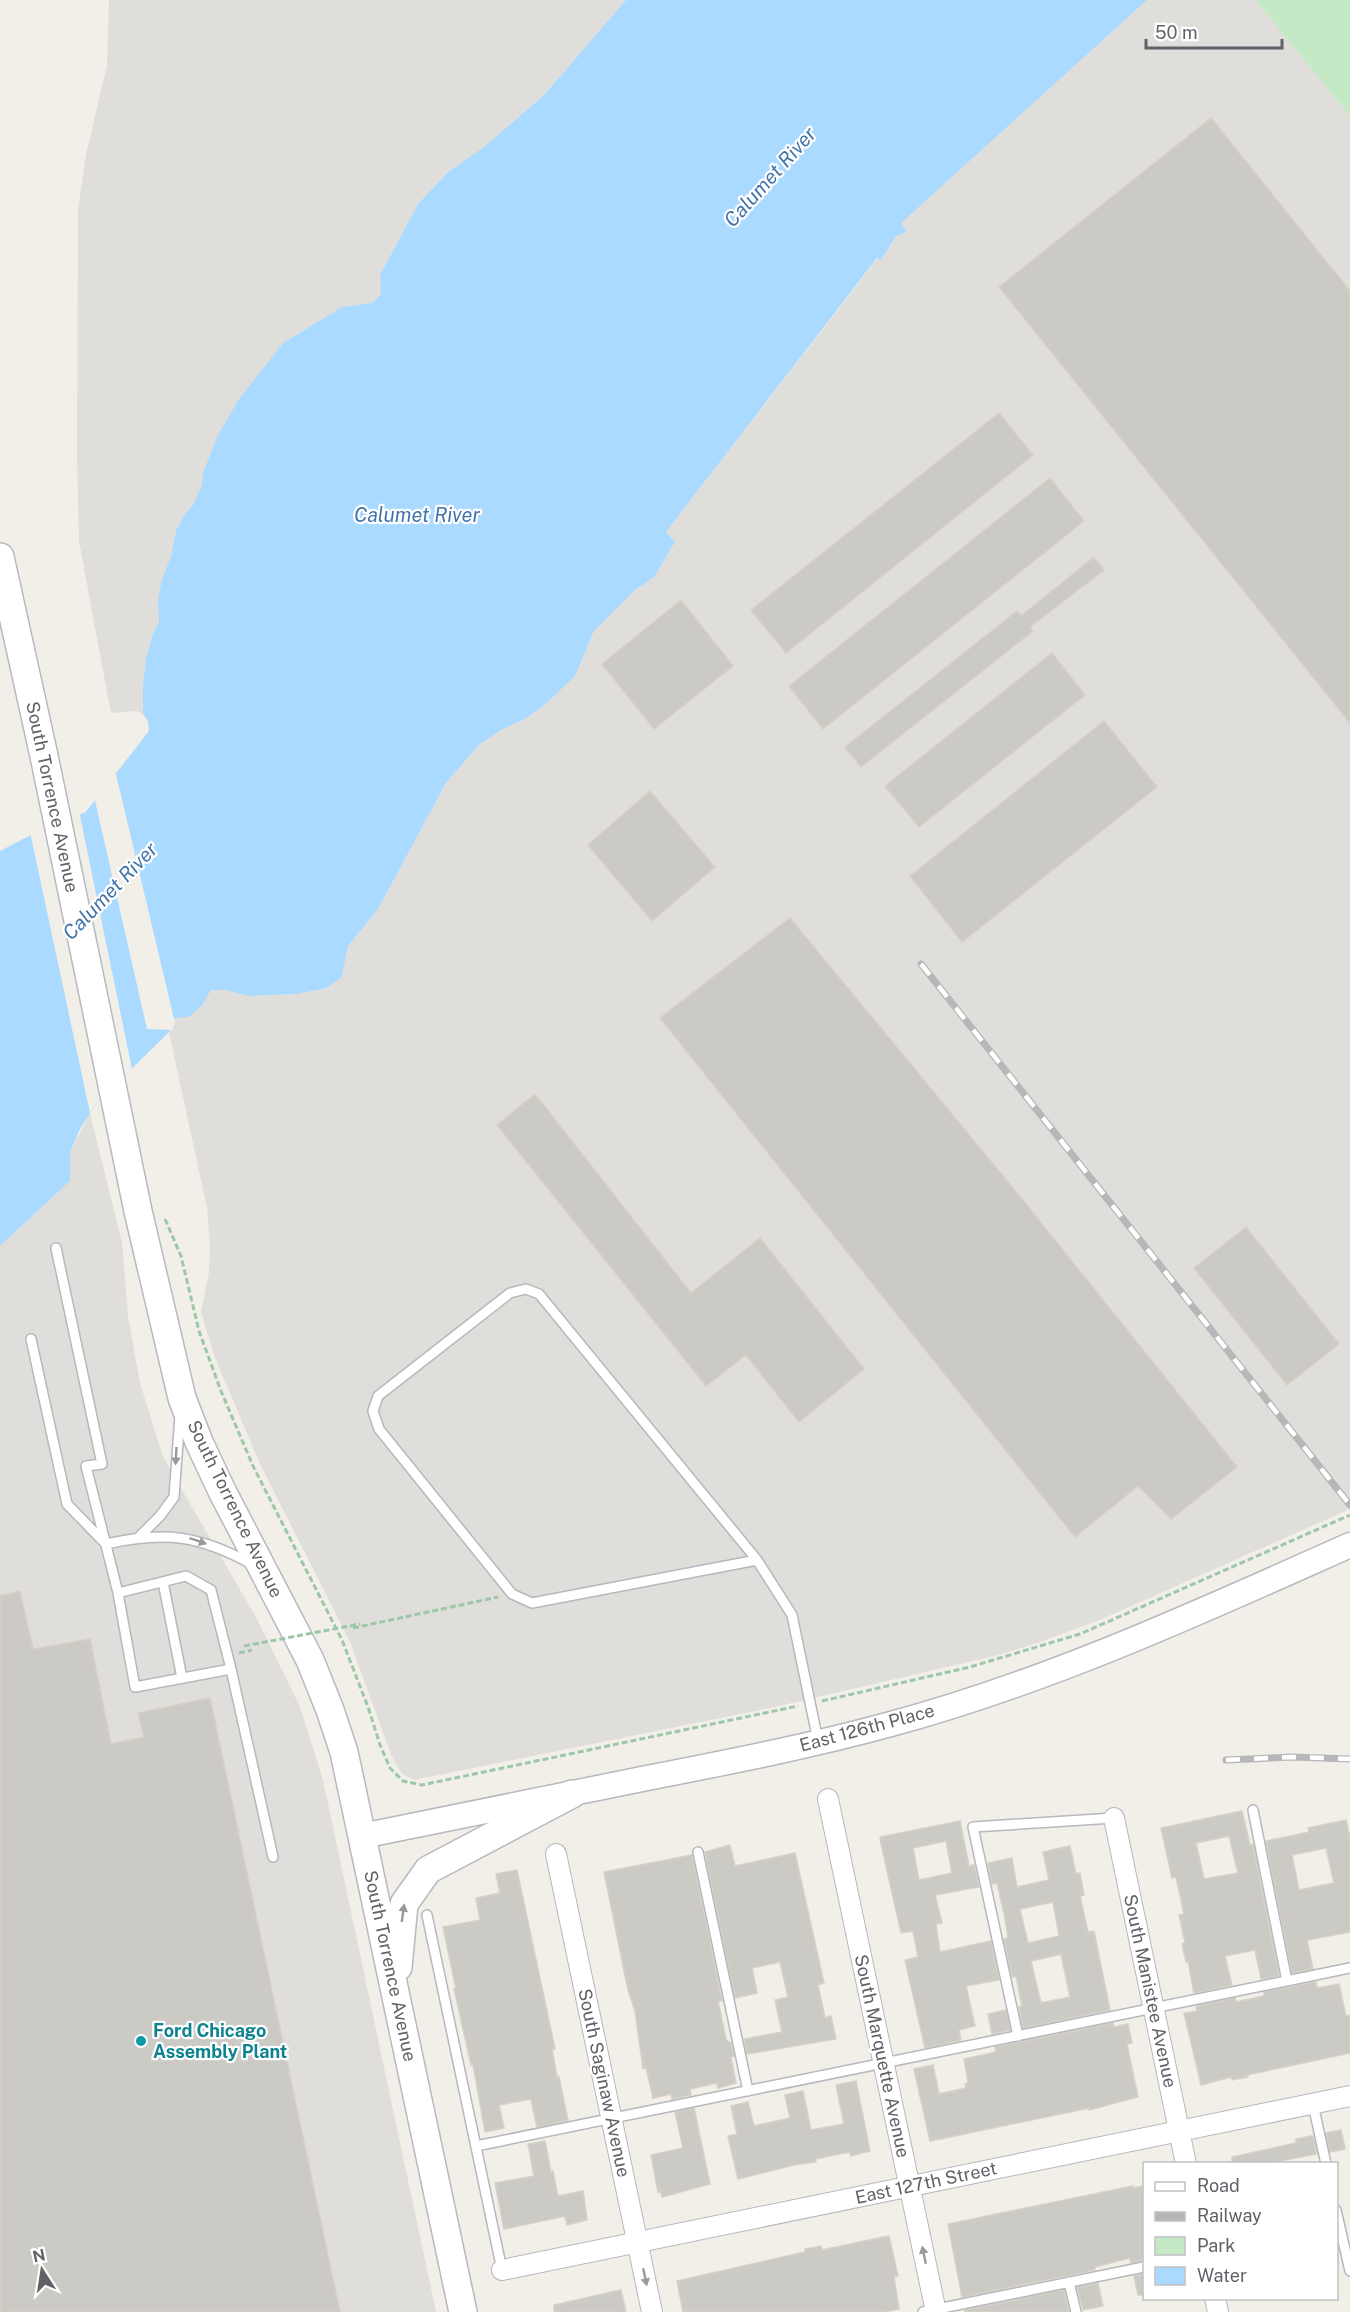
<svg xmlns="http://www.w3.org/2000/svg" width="1350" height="2312" viewBox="0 0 1350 2312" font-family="'Public Sans',sans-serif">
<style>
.industrial{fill:#e0deda}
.green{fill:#c5e8c5}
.water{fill:#aadaff}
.pier{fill:#f1efe8}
.building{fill:#cccac5;stroke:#d6d1c6;stroke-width:1.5;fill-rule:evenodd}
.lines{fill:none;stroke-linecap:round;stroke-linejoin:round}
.service-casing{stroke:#b5b8bc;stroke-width:12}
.minor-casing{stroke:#b5b8bc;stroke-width:22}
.tertiary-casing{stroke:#b5b8bc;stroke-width:27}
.secondary-casing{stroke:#b6babf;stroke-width:30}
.path{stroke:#9cc7a9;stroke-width:3;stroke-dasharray:6 3;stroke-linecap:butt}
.service{stroke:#fff;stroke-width:9}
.minor{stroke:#fff;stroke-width:20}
.tertiary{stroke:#fff;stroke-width:24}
.secondary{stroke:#fff;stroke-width:27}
.rail-casing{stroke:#b6b7b8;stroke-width:7}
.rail{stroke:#fff;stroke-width:4.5;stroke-dasharray:14;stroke-linecap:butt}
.path-bridge{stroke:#9cc7a9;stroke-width:3;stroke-dasharray:6 3;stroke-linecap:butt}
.oneway{fill:#979a9d}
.culture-dot{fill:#0f9aa8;stroke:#fff;stroke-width:2}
.labels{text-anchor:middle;stroke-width:4.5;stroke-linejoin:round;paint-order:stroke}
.street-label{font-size:18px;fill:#5f6368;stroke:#fff}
.culture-label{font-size:18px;font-weight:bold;fill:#0d838f;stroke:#fff;text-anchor:start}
.water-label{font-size:20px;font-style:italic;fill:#4174aa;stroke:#fff}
</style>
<rect width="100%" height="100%" fill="#f1efe8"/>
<path class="industrial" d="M109,0H626L544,95L484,147L448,172L418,204L380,275L381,294L372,303L342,307L283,343L203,473L202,485L193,505L185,514L176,530L171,556L158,600L159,623L153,633L146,658L143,684V714L137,711L111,713L79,541L77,458L78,209L86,155L107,65Z
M1147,0H1255L1350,116V1509L1102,1619L1043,1641L999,1655L770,1708L414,1780L402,1774L392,1757L350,1642L260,1464L215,1358L201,1312L209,1272L210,1245L207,1208L169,1032L173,1018L203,1004L211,990H226L249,996L297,994L327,988L342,977L348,946L378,909L446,783L479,745L501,730L525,719L548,702L575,676L594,631L635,590L654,577L675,542L666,532L878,258L881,260L896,236L906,231L900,223Z
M90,1113L122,1242L128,1316L140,1383L163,1457L257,1619L300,1707L323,1780L436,2312H0V1246L70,1181V1152Z"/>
<path class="green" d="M1255,0H1350V116Z"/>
<path class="water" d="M626,0H1147L901,223L907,232L896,236L881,260L877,258L666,532L675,542L654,577L635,590L594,631L575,676L548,702L525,719L501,730L479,745L446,783L378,909L348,946L342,977L327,988L297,994L249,996L226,990H211L203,1004L189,1017L174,1018L169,1032L96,1104L80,1129L70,1152V1181L0,1246V851L66,817L85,813L149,731L148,721L143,714V684L146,658L153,633L159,623L158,600L162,580L171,556L176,530L185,514L193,505L202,485L203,473L218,435L239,399L283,343L342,307L372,303L381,294L380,275L418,204L448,172L484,147L544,95Z"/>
<path class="pier" d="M115,770L175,1023L172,1030L147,1029L94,796Z
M79,811L132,1069L96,1104L90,1113L30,832L65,814Z"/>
<path class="building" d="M1211,118L1350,291V723L999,287Z
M999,413L1033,455L786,653L751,610Z
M1050,478L1084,521L823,729L789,686Z
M1094,557L1104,570L1030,627L1033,631L861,767L845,747L1017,611L1021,616Z
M681,600L733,666L654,729L602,664Z
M1052,653L1085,695L919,827L885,786Z
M1104,721L1157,787L962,942L910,876Z
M650,791L715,867L652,921L588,845Z
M790,918L1018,1194L1237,1467L1171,1519L1138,1486L1075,1537L660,1018Z
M535,1094L691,1293L760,1238L864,1369L799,1422L746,1355L706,1386L497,1125Z
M1246,1227L1339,1344L1287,1385L1194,1268Z
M20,1591L33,1649L90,1639L111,1744L144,1737L138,1713L210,1698L340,2312H0V1596Z
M1242,1811L1250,1845L1253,1844L1279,1976L1261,1979L1255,1950L1225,1956L1232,1985L1194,1993L1188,1961L1186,1962L1182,1944L1185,1942L1179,1915L1184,1914L1176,1877L1172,1878L1161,1828ZM1229,1836L1238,1873L1204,1879L1196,1843Z
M1346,1820L1350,1838V1932L1307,1940L1313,1969L1292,1973L1266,1841L1309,1832L1308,1828ZM1326,1848L1334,1883L1299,1890L1292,1855Z
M960,1821L969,1866L974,1865L979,1887L935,1895L942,1923L936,1924L940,1952L991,1941L999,1980L966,1986L975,2026L959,2030L961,2040L925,2048L905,1960L918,1957L913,1931L901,1933L880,1839L881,1837ZM946,1841L952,1873L919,1880L913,1848Z
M730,1845L735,1866L795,1853L824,1983L818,1985L825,2018L831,2016L836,2039L747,2054L744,2039L782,2032L775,2000L788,1997L780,1962L752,1968L757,1993L735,1998L705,1852Z
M1070,1846L1076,1874L1080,1873L1084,1895L1080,1896L1088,1932L1094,1931L1110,2010L1023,2028L1019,2007L1022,2006L1016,1976L1012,1977L1004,1939L1008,1938L1005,1918L997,1883L992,1884L988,1863L1012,1858L1017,1887L1049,1880L1043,1852ZM1053,1902L1059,1936L1028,1943L1020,1909ZM1061,1954L1070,1997L1041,2003L1031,1961Z
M692,1855L722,2001H718L726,2039L728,2042H731L734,2056L731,2057L736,2083L718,2088L717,2083L690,2089L691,2095L672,2099L671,2094L653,2098L647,2072L646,2067L643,2068L635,2011L628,1990L604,1872Z
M517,1870L555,2049H552L557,2077H559L568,2120L537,2127L531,2099L499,2105L504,2128L485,2132L473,2064L471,2065L454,1989H456L443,1927L480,1920L476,1898L500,1893L496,1874Z
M1316,1982L1317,1988L1339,1984L1346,2016L1350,2015V2053L1247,2075L1248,2077L1232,2080L1231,2077L1201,2085L1184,2013L1197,2011L1196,2006L1235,1998L1236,2002L1264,1996V1992Z
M1006,2010L1010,2030L992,2034L988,2014Z
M1113,2023L1114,2027L1128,2024L1132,2043L1127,2044L1138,2097L1089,2110V2108L930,2141L914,2069L933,2065L939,2094L966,2088L965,2084L968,2083L964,2059L996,2052L995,2047Z
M856,2081L870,2151L851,2156L850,2152L815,2159L816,2162L794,2165L738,2179L728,2136L737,2134L731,2106L748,2102L754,2126L790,2118L785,2095L803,2091L811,2130L844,2124L836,2085Z
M694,2108L710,2184L662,2197L661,2191L658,2192L651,2155L683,2148L675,2112Z
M1341,2130L1345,2149L1330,2152L1326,2133Z
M1311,2136H1313L1317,2154L1269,2163H1232V2157L1296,2143V2139Z
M545,2141L551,2172L553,2171L558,2196L583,2191L587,2220L567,2225L565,2216L504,2229L495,2183L534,2176L528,2144Z
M1133,2186V2188L1144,2186V2260L1131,2263L1130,2258L1095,2267V2270L962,2297L948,2224Z
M889,2236L898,2276L894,2277L899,2309L884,2312H683L677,2281L805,2252V2249L821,2246L822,2250Z
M1144,2274V2295H1138L1134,2276Z
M1098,2283L1103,2306L1083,2310L1077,2287Z
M621,2290L626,2312H554V2305Z
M1064,2290L1069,2312H965V2310Z"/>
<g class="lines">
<defs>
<path id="service" d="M56,1248L102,1464L86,1466L118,1593L135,1687L231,1669L211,1590L186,1576L118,1593
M31,1339L67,1504L104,1542
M140,1536L160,1516L174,1497L180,1415
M106,1544C165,1531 200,1535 253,1565
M757,1560L532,1603L512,1594L379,1429L373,1411L378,1396L510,1293L526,1289L539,1294L757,1560L792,1615L818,1741
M163,1582L182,1678
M231,1669L273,1857
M1253,1810L1287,1981
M698,1852L748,2091
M427,1915L502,2270
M1018,2036L973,1827L1114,1818
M1313,2104L1326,2164
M476,2146L1350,1968
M1336,2210L1350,2271
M1069,2282L1076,2312
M923,2312L1144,2267"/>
<path id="minor" d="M828,1799L936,2312
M1114,1818L1186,2164
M556,1854L652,2312
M502,2270L1350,2096
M1215,2298L1218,2312"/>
<path id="tertiary" d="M362,1836C457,1817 552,1798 647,1778C729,1762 811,1746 891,1724C1050,1681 1200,1612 1350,1545"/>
<path id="secondary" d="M0,557L44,756L138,1211L182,1398L199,1442L222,1491L310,1660L330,1710L344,1752L463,2312
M398,1967L404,1904L428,1870L572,1794"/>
</defs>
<use href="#service" class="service-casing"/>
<use href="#minor" class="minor-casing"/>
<use href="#tertiary" class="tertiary-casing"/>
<use href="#secondary" class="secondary-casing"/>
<path class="path" d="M165,1219L181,1256L199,1331L221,1391L253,1466L342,1640L368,1707L380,1745L390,1768L403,1781L422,1785L798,1706
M353,1628L498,1597
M239,1653L252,1650
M822,1701L970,1667L1080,1634L1350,1515"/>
<use href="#service" class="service"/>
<use href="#minor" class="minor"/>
<use href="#tertiary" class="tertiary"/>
<use href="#secondary" class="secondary"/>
<defs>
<path id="rail" d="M921,964L1350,1505
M1226,1760L1292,1757L1350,1759"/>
</defs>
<use href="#rail" class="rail-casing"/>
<use href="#rail" class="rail"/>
<path class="path-bridge" d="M244,1646L360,1624"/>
</g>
<defs><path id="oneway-solid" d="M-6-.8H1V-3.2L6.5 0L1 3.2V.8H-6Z" transform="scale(1.5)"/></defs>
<g class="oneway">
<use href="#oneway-solid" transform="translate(176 1456) rotate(93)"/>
<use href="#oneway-solid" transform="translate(198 1541) rotate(19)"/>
<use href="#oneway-solid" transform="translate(403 1913) rotate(-82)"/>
<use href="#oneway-solid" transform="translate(924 2255) rotate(-102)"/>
<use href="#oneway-solid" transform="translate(645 2277) rotate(78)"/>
</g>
<circle class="culture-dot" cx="141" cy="2041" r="6"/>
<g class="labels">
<g class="street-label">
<text transform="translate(52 797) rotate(78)" y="6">South Torrence Avenue</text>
<text transform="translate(235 1509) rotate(64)" y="6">South Torrence Avenue</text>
<text transform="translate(867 1728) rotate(-15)" y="6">East 126th Place</text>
<text transform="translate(390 1966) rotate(78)" y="6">South Torrence Avenue</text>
<text transform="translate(1150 1991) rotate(78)" y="6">South Manistee Avenue</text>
<text transform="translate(882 2056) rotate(78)" y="6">South Marquette Avenue</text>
<text transform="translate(604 2083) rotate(78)" y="6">South Saginaw Avenue</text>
<text transform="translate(926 2183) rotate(-12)" y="6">East 127th Street</text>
</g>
<g class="culture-label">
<text x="153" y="2037">Ford Chicago<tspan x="153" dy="21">Assembly Plant</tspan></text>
</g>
<g class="water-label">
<text transform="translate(770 177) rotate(-48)" y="7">Calumet River</text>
<text x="417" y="522">Calumet River</text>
<text transform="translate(110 891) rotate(-46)" y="7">Calumet River</text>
</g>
</g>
<rect x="1143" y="2162" width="195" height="138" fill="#ffffff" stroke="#bfc1c3" stroke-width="1.5"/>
<rect x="1155" y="2182" width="30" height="9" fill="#ffffff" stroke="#bfc1c3" stroke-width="1.5"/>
<text x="1197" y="2192" font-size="18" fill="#5f6368">Road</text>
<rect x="1155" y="2212" width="30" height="9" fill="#b6b7b8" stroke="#bfc1c3" stroke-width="1.5"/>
<text x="1197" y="2222" font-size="18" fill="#5f6368">Railway</text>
<rect x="1155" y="2237" width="30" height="18" fill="#c5e8c5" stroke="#bfc1c3" stroke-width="1.5"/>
<text x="1197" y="2252" font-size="18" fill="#5f6368">Park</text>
<rect x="1155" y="2267" width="30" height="18" fill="#aadaff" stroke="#bfc1c3" stroke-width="1.5"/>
<text x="1197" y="2282" font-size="18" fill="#5f6368">Water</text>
<g transform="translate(42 2270) rotate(348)" stroke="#ffffff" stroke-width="4.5" paint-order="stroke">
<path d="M0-4.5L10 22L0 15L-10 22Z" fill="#5f6368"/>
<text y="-9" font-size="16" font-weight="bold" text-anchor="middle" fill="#5f6368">N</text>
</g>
<path d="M1146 39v9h136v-9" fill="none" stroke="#5f6368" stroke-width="3"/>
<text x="1155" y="39" font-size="18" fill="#5f6368" stroke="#ffffff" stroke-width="4.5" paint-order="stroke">50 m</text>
</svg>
